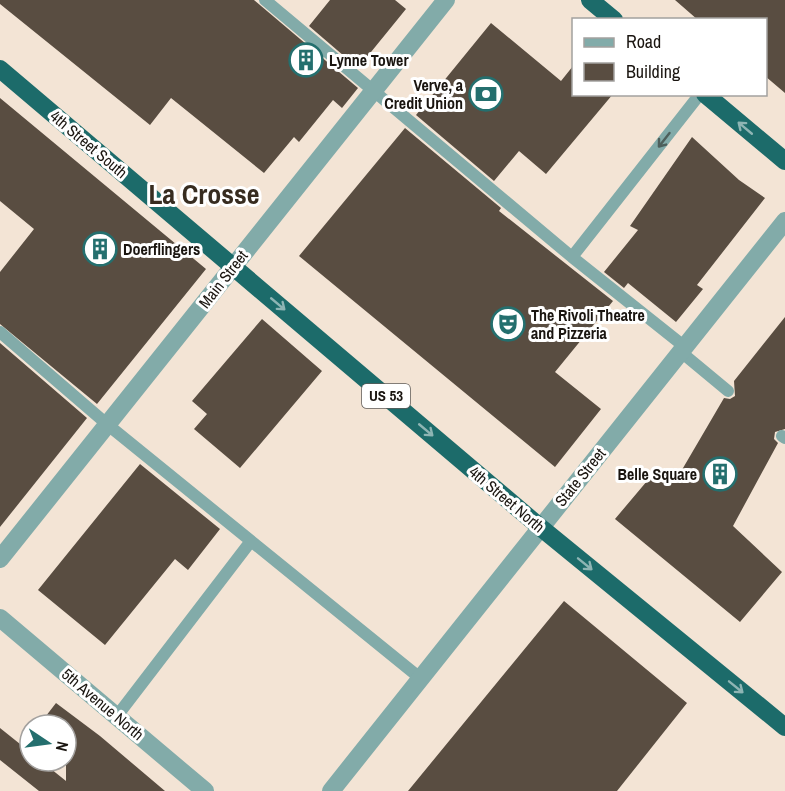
<svg xmlns="http://www.w3.org/2000/svg" width="785" height="791" viewBox="0 0 785 791" font-family="'Archivo Narrow',sans-serif">
<style>
.building{fill:#594d41}
.lines{fill:none;stroke-linecap:round;stroke-linejoin:round}
.service{stroke:#82aba9;stroke-width:12}
.minor{stroke:#82aba9;stroke-width:18}
.trunk{stroke:#1c6b6a;stroke-width:18}
.oneway{stroke:#8eb5b4}
.oneway2{stroke:#4e605c}
.labels{text-anchor:middle;stroke-width:6;stroke-linejoin:round;paint-order:stroke}
.shield{fill:#fff;stroke:#5f5b58;stroke-width:1.5}
.shield-label{font-size:15px;font-weight:bold;fill:#1a1510}
.poi-label{font-size:16px;font-weight:bold;fill:#1a1510;stroke:#fff;text-anchor:start}
.street-label{font-size:16px;fill:#1a1510;stroke:#fff}
.town-label{font-size:28px;font-weight:bold;fill:#372c20;stroke:#fff}
</style>
<rect width="100%" height="100%" fill="#f3e4d5"/>
<path class="building" d="M0,0H254L358,88L342,108L333,100L299,142L294,137L264,173L171,98L150,125L0,4Z
M330,0H395L406,9L358,68L309,26Z
M675,0H785V93L765,76V20H698Z
M491,23L561,81L573,66V94H613L546,174L519,151L494,181L416,115Z
M0,98L206,269L97,404L0,324V272L34,229L0,201Z
M405,128L501,208L499,211L613,301L555,372L601,409L555,467L299,256Z
M692,137L739,180L765,198L697,285L703,289L676,322L628,283L624,288L604,272L638,230L630,226Z
M785,317V429L775,432L774,439L778,443L733,526L782,572L740,622L615,519L658,468L676,480L724,398L730,399L735,396L734,381Z
M262,319L322,371L240,468L194,429L207,414L192,401Z
M0,343L87,418L0,527Z
M140,464L220,529L188,570L175,559L105,645L38,590Z
M564,601L687,703L617,791H408Z
M56,703L100,736L165,791H39L0,760V728L30,752V761H41L66,781V725H39Z"/>
<g class="lines">
<path class="service" d="M265,0L572,257L685,347
M572,257L700,94
M0,332L108,425L420,678
M681,352L728,391
M782,436L785,438
M117,716L251,541"/>
<path class="minor" d="M0,559L446,0
M0,618L205,791
M331,791L785,221"/>
<path class="trunk" d="M590,0L614,20
M0,69L540,527L785,727
M705,94L785,161"/>
</g>
<defs><path id="oneway-shaft" d="M-6 0H5M1.5-3L5.5 0L1.5 3" fill="none" stroke-width="1.6" stroke-linecap="round" stroke-linejoin="round" transform="scale(1.5)"/></defs>
<g class="oneway">
<use href="#oneway-shaft" transform="translate(745 128) rotate(-140)"/>
<use href="#oneway-shaft" transform="translate(278 304) rotate(40)"/>
<use href="#oneway-shaft" transform="translate(426 430) rotate(40)"/>
<use href="#oneway-shaft" transform="translate(585 564) rotate(39)"/>
<use href="#oneway-shaft" transform="translate(736 687) rotate(39)"/>
</g>
<use class="oneway2" href="#oneway-shaft" transform="translate(664 140) rotate(128)"/>
<defs>
<symbol id="building-ring" viewBox="-11 -11 22 22"><circle r="9.5" fill="#fff" stroke="#246f6e" stroke-width="1.5"/><path d="M-4-6H4V6H1V3H-1V6H-4ZM-2.5-4.3h1.7v1.8h-1.7ZM.8-4.3h1.7v1.8H.8ZM-2.5-1h1.7V.8h-1.7ZM.8-1h1.7V.8H.8Z" fill="#246f6e"/></symbol>
<symbol id="bank-ring" viewBox="-11 -11 22 22"><circle r="9.5" fill="#fff" stroke="#246f6e" stroke-width="1.5"/><path d="M-6-4H6V4H-6ZM0-2.3a2.3 2.3 0 1 0 0 4.6a2.3 2.3 0 1 0 0-4.6Z" fill="#246f6e"/></symbol>
<symbol id="theatre-ring" viewBox="-11 -11 22 22"><circle r="9.5" fill="#fff" stroke="#246f6e" stroke-width="1.5"/><path d="M-5-5.5Q0-4 5-5.5V0Q5 5 0 6Q-5 5-5 0ZM-3.3-2.5H-1v1.5H-3.3ZM1-2.5H3.3v1.5H1ZM-2.8 1Q0 5.5 2.8 1Z" fill="#246f6e"/></symbol>
</defs>
<g fill-rule="evenodd">
<use href="#building-ring" x="287" y="41" width="38" height="38"/>
<use href="#bank-ring" x="467" y="75" width="38" height="38"/>
<use href="#building-ring" x="81" y="230" width="38" height="38"/>
<use href="#theatre-ring" x="489" y="305" width="38" height="38"/>
<use href="#building-ring" x="701" y="455" width="38" height="38"/>
</g>
<g class="labels">
<rect class="shield" x="362" y="384" width="48" height="24" rx="4.5"/>
<g class="shield-label">
<text x="386" y="401">US 53</text>
</g>
<g class="poi-label">
<text x="329" y="66">Lynne Tower</text>
<text x="463" y="91" text-anchor="end">Verve, a<tspan x="463" dy="18">Credit Union</tspan></text>
<text x="123" y="255">Doerflingers</text>
<text x="531" y="321">The Rivoli Theatre<tspan x="531" dy="18">and Pizzeria</tspan></text>
<text x="697" y="480" text-anchor="end">Belle Square</text>
</g>
<g class="street-label">
<text transform="translate(89 144) rotate(40)" y="6">4th Street South</text>
<text transform="translate(223 279) rotate(-52)" y="6">Main Street</text>
<text transform="translate(580 477) rotate(-51)" y="6">State Street</text>
<text transform="translate(507 499) rotate(40)" y="6">4th Street North</text>
<text transform="translate(103 704) rotate(40)" y="6">5th Avenue North</text>
</g>
<g class="town-label">
<text x="204" y="204">La Crosse</text>
</g>
</g>
<rect x="572" y="18" width="195" height="78" fill="#ffffff" stroke="#a3a19f" stroke-width="1.5"/>
<rect x="584" y="38" width="30" height="9" fill="#82aba9" stroke="#a3a19f" stroke-width="1.5"/>
<text x="626" y="48" font-size="18" fill="#1a1510">Road</text>
<rect x="584" y="63" width="30" height="18" fill="#594d41" stroke="#a3a19f" stroke-width="1.5"/>
<text x="626" y="78" font-size="18" fill="#1a1510">Building</text>
<g transform="translate(48 743) rotate(103)"><circle r="28" fill="#ffffff" stroke="#a3a19f" stroke-width="1.5"/>
<path d="M0-4.5L10 22L0 15L-10 22Z" fill="#246f6e"/>
<text y="-9" font-size="16" font-weight="bold" text-anchor="middle" fill="#1a1510">N</text>
</g>
</svg>
